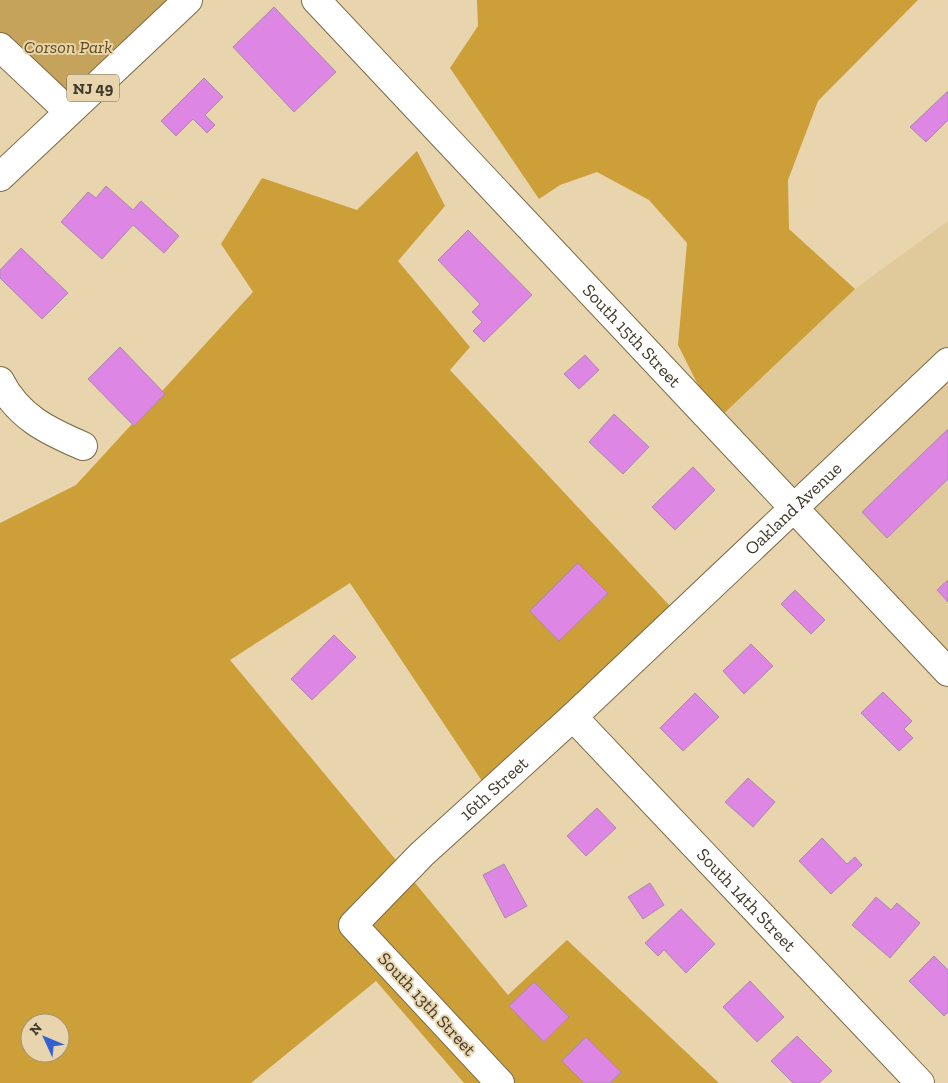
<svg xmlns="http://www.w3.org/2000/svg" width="948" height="1083" viewBox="0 0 948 1083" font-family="'Zilla Slab',serif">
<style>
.built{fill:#e0c99b}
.green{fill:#c5a35a}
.forest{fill:#cc9f39;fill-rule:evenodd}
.building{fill:#de86e4;stroke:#a88baa}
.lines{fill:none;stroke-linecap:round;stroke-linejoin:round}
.minor-casing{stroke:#7c6a47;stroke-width:30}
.highway-casing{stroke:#7c6a47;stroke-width:30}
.minor{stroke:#fff;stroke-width:28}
.highway{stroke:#fff;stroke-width:28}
.labels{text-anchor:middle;stroke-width:4;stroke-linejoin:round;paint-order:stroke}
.shield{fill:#e8d4ad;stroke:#736851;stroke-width:1}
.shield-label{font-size:16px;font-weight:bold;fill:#41392a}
.park-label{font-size:18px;font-style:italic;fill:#644c17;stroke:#e8d4ad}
.street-label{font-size:18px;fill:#41392a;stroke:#e8d4ad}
</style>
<rect width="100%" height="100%" fill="#e8d4ad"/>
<path class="built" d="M948,221V668L716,421L855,289Z"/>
<path class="green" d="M0,0H188L68,111L0,47Z"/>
<path class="forest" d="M477,0H918L818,101L788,180L789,229L855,289L716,421L678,345L687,243L649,200L597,172L560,185L539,199L450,68L478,26Z
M417,151L445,206L398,261L470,347L450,370L683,620L494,799L350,583L230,660L508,995L567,940L719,1083H464L376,981L251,1083H0V523L76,485L253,292L221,244L262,178L357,210ZM30,1023H60V1053H30Z"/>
<path class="building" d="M274,7L336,72L294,112L233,47Z
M204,78L223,97L205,115L215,125L207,133L193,119L176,136L161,121Z
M948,91V120L926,142L910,127Z
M106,186L133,210L141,201L179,236L164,253L133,225L102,259L61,222L88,192L96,198Z
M468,230L532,295L484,342L473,331L482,322L472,312L480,304L438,260Z
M21,248L68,293L42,319L0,278V270Z
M120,347L165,394L134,426L88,379Z
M585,355L599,370L579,389L564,374Z
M614,414L649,447L623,474L589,442Z
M948,429V479L887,538L862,512Z
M693,467L715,490L675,530L652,507Z
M578,563L608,593L559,641L530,611Z
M948,580V602L937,590Z
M795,590L825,620L811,634L781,604Z
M334,635L356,657L312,700L291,679Z
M751,644L773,666L744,694L723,671Z
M883,692L912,721L904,729L913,738L899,751L861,713Z
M695,693L719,717L683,751L660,728Z
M748,778L775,802L753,827L725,802Z
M597,808L616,828L586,856L567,836Z
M822,838L847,864L855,857L862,865L831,894L799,861Z
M504,864L527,906L505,918L483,875Z
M650,883L664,905L643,919L628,897Z
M876,897L891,910L897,903L920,923L890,958L852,925Z
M681,909L715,944L686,973L664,950L658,956L645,943Z
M934,956L948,970V1012L944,1016L909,981Z
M750,981L784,1017L757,1042L723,1007Z
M534,982L569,1017L544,1042L509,1006Z
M797,1036L832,1071L819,1083H793L771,1061Z
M586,1037L621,1072L610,1083H584L562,1061Z"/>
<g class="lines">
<defs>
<g id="minor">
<path id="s1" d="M316,0L948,672"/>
<path d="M0,47L68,111"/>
<path d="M0,381C18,417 48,431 83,446"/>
<path id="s2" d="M573,717L920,1083"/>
<path id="s3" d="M500,1083L353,925L422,854L573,717L948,362"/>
</g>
<path id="highway" d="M0,177L188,0"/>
</defs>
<use href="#minor" class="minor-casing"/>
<use href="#highway" class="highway-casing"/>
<use href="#minor" class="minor"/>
<use href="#highway" class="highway"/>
</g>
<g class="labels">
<rect class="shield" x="67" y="74.5" width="52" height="27" rx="4"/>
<g class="shield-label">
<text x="93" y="94">NJ 49</text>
</g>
<g class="park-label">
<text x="68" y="53">Corson Park</text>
</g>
<g class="street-label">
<text dy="6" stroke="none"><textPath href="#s1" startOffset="461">South 15th Street</textPath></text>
<text dy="6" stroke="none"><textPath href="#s3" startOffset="822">Oakland Avenue</textPath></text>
<text dy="6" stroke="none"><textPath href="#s3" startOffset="412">16th Street</textPath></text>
<text dy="6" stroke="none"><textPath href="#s2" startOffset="252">South 14th Street</textPath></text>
<text transform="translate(427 1004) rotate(47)" y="6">South 13th Street</text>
</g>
</g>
<g transform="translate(45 1038) rotate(314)"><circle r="24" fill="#e8d4ad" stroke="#a59679"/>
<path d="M0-4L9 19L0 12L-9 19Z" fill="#3461d1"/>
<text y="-8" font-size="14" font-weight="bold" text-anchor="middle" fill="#41392a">N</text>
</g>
</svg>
